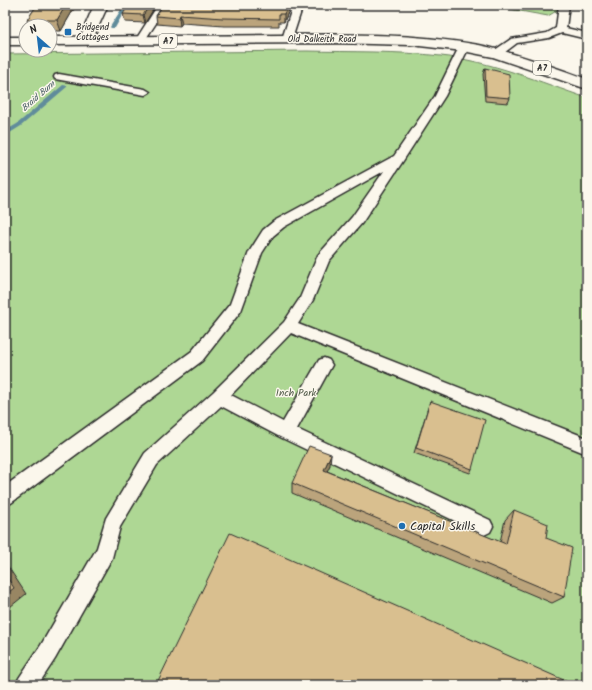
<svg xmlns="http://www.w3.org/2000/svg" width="592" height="690" viewBox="0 0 592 690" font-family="Kalam,sans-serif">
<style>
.green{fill:#aed794;stroke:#6c8160}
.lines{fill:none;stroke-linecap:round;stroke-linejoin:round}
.stream{fill:#618c9b;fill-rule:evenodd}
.lane-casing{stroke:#2b2b2b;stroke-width:3}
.street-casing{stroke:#2b2b2b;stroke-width:3}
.primary-casing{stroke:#2b2b2b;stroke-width:3}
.lane{fill:#fbf7ec;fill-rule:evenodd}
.street{fill:#fbf7ec;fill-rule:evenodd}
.primary{fill:#fbf7ec;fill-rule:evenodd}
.wall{fill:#bba47b;stroke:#2b2b2b}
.shaded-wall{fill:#988664;stroke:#2b2b2b}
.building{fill:#d9bf8f;stroke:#2b2b2b}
.poi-dot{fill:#1f6fb2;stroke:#fbf7ec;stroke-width:1.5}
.labels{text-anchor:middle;stroke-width:3;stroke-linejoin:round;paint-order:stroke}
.far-poi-label{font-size:9px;fill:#2b2b2b;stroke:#fbf7ec;text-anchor:start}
.far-street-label{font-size:9px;fill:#2b2b2b;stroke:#fbf7ec}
.shield{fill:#fbf7ec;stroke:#696865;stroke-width:1}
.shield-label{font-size:9px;font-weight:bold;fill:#2b2b2b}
.far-water-label{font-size:9px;font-style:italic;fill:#465b63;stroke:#fbf7ec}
.park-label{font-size:10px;fill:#4c5645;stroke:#fbf7ec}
.near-poi-label{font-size:12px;fill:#2b2b2b;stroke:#fbf7ec;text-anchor:start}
</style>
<rect width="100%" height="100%" fill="#fbf7ec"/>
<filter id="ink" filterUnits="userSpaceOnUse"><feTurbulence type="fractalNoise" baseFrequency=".025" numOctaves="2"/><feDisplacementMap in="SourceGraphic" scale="8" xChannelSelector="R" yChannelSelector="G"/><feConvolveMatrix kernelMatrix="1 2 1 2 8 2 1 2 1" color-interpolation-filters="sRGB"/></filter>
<g filter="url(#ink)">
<path class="green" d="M487,5H559L558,10L548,16Z
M307,51C351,52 397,51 441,56C491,61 540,82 587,98V685H5V54Z"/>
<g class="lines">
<path class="stream" d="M124,5H128L115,28H111L110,27Z
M63,85L68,86L21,126L5,136V131L17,124Z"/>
<defs>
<path id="lane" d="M158,5H168L143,43H137L135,41Z
M293,5H303L292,39L287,42L282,39Z
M559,5H569L566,28L587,33V39L562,33L549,38L517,43L500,56H492L491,54L492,52L511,39L547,33L556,28Z
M464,44L469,47L445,96L403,161L362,223L329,261L313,300L298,324L587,438V454L291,333L231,395L283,422L319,360L324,358L329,360L332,365L297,429L490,520L493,526L490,532L484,535L478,532L280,437L221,406L157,465L120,527L112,558L55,659L38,685H16L19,678L41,645L97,548L106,518L145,453L213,392L284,322L300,298L318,255L352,217L384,171L284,227L273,236L262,253L241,311L202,361L11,503L5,506V486L192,351L230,304L249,252L263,230L274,221L394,156L435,96L459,47Z
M59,74L145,89L150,92L145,95L55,79L54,77L55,75Z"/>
<path id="street" d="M94,5H108L91,43L86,44L81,43L79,40Z"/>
<path id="primary" d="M281,35C347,34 414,33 479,45C516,53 552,66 587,79V89L493,57L463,51L411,45L333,43L50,45V37Z
M5,37H26V45H5Z"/>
</defs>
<use href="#lane" class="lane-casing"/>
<use href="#street" class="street-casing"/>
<use href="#primary" class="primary-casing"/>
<use href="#lane" class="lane"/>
<use href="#street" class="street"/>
<use href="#primary" class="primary"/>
</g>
<path class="wall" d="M37,5H76L61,31H50V26H29L27,20Z
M156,5L145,23L125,22L123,14Z
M163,5H291L284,22H279V26H224L182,23L180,26L157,24L156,16Z
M583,5H587V29H582Z
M485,68L510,98L508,103L485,101L483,74Z
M430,401L472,469L470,473L414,453Z
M330,465L327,471L500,542L505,520L514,510L546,538L564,597L552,603L292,493V483Z"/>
<path class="shaded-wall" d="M66,5H76L61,31L57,20Z
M150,5H156L145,23L143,15Z
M288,5H291L284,22V14Z
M180,15L182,23L180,26L179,18Z
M331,454L330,465L323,480L324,470Z
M5,562L26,594L5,611Z"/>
<path class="building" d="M37,5H66L57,20H27Z
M129,5H150L143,15L123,14Z
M163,5H288L284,14H279V19L223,18L180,15L179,18L156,16Z
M585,5H587V21H585Z
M485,68L509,74L510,98L486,96Z
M430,401L485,420L472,469L416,448Z
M309,446L331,454L324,470L506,544L514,510L548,524L546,538L572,548L564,597L292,483Z
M230,533L575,685H156Z
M5,574L14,588L5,595Z"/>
</g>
<g class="poi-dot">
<rect x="64" y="28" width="8" height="8" rx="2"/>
<circle cx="402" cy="526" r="4"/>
</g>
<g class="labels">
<g class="far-poi-label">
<text x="76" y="30">Bridgend<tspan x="76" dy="10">Cottages</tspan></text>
</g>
<g class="far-street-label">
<text x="322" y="42">Old Dalkeith Road</text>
</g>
<g class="shield">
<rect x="159" y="34" width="18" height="14" rx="3"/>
<rect x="533" y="61" width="18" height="14" rx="3"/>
</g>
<g class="shield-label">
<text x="168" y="44">A7</text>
<text x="542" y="71">A7</text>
</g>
<g class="far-water-label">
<text transform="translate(38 96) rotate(-41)" y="3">Braid Burn</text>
</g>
<g class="park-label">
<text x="296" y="396">Inch Park</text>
</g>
<g class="near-poi-label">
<text x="410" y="530">Capital Skills</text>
</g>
</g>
<rect width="592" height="690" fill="none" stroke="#fbf7ec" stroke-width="20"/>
<rect x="10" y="10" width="572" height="670" fill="none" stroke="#2b2b2b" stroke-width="1.5" filter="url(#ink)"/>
<g transform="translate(38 38) rotate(332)"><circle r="19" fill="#fbf7ec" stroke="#a8a59f"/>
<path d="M0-3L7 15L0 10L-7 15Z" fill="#1f6fb2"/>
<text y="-6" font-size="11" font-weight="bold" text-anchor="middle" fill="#2b2b2b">N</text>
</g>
</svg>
